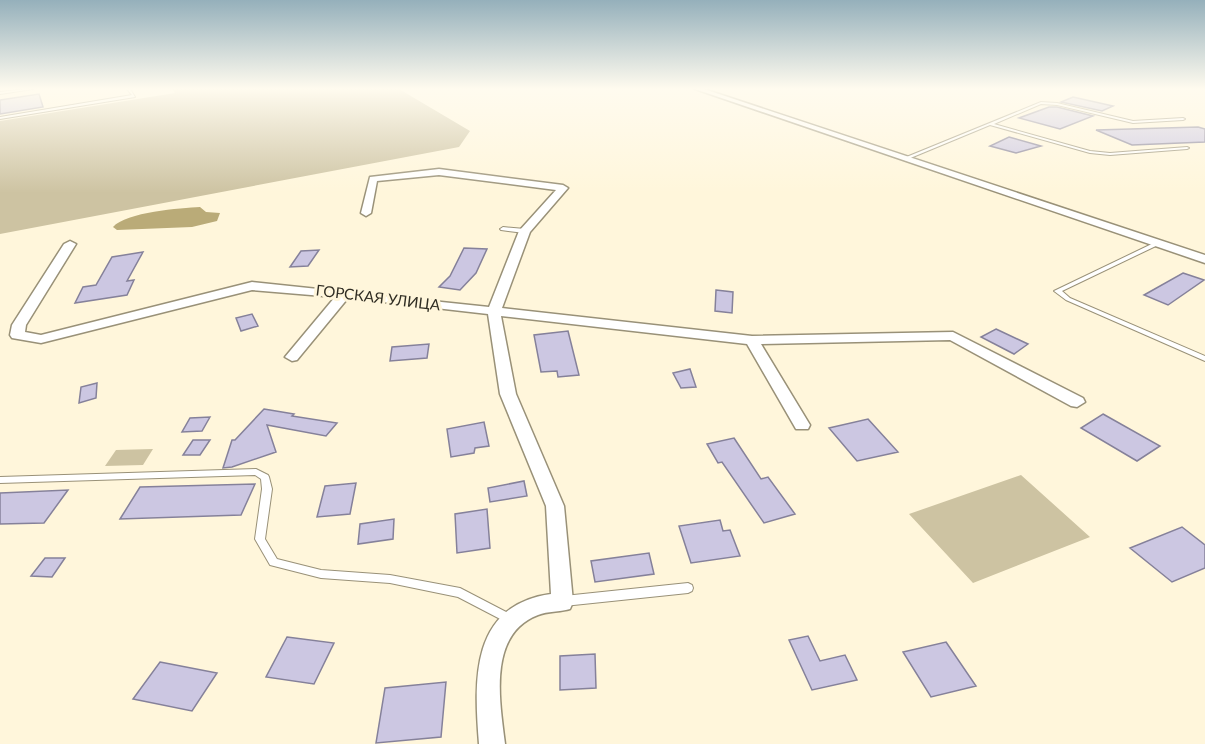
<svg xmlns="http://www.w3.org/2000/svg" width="1205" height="744" viewBox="0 0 1205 744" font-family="Lato,sans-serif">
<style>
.green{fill:#cdc3a2}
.water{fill:#baab78}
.building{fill:#ccc7e2;stroke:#85819a;stroke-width:1.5}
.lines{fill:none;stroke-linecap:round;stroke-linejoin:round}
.lane-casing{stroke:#999178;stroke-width:2}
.street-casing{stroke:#999178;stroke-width:3}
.lane{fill:#fff;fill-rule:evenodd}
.street{fill:#fff;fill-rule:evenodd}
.labels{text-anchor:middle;stroke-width:6;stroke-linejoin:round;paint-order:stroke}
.street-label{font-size:15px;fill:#302d23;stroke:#fff6db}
</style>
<rect width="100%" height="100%" fill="#fff6db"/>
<path class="green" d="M172,89H399L470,131L459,147L0,234V121L175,93Z
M153,449L143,465L105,466L116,450Z
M1021,475L1090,537L973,583L909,514Z"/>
<path class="water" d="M200,207L206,212L220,213L217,221L192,227L117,230L113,227C126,212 181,208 200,207Z"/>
<path class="building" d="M39,94L43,107L0,114V100Z
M1073,97L1113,106L1102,111L1061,102Z
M1049,107H1057L1093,116L1060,129L1019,118Z
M1198,127L1205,129V142L1132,145L1096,130Z
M1009,137L1041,146L1016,153L990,146Z
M464,248L487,249L476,273L460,290L439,287L450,276Z
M319,250L308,266L290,267L301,251Z
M143,252L127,281L134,280L127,295L75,303L83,287L96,285L112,257Z
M1183,273L1204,280L1168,305L1144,295Z
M716,290L733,292L732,313L715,311Z
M252,314L258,326L241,331L236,318Z
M996,329L1028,344L1014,354L981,337Z
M568,331L579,375L558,377L557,371L541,372L534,335Z
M429,344L427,358L390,361L392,347Z
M690,369L696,387L681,388L673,373Z
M97,383L96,398L79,403L81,387Z
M264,409L294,414L292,416L337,423L326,436L267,425L276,452L232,467L223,468L232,440H235Z
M1103,414L1160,446L1137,461L1081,428Z
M210,417L202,431L182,432L190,418Z
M868,419L898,452L857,461L829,428Z
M484,422L489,446L475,448L474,453L451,457L447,429Z
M734,438L761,479L768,477L795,514L764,523L722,462L718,463L707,444Z
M193,440H210L200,455H183Z
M524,481L527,496L490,502L488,488Z
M356,483L350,514L317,517L325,486Z
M255,484L241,515L120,519L140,487Z
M68,490L44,523L0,524V493Z
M487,509L490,548L457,553L455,514Z
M394,519L393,539L358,544L360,524Z
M720,520L723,531L730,530L740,556L691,563L679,526Z
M1182,527L1205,545V568L1172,582L1130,548Z
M649,553L654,574L595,582L591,561Z
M45,558H65L52,577L31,576Z
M808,636L820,661L845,655L857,680L812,690L789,640Z
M287,637L334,643L314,684L266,677Z
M946,642L976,686L931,697L903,652Z
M595,654L596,688L560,690V656Z
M160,662L217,673L192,711L133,699Z
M446,682L441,737L376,743L385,688Z"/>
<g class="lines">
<defs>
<path id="lane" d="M26,89H33L0,94V92Z
M127,89H130L135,97L0,119V117L132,95Z
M1041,102L1057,103L1133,121L1183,118L1185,119L1183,120L1133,123L1057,105L1041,104L994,124L1090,151L1110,153L1187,147L1189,148L1187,149L1110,155L1090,153L990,125L908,159L904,158Z
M503,227L525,229L528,231L525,233L501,230L500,229Z
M1158,241L1161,243L1160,244L1062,291L1070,298L1205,356V361L1066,300L1054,291Z
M256,469L268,475L269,477L272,489L265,539L277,559L321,570L390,575L460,588L514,616L515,619L514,622L510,624L506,622L458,597L390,583L321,578L270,565L255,539L262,489L261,479L255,475L0,483V477Z
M688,583L692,585L693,588L692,591L688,593L564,606L560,604L559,601L560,598L564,596Z"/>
<path id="street" d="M695,89H704L1205,255V263Z
M439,169L563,185L568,188L530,232L502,308L752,336L953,332L1083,398L1085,402L1077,407L1071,406L950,340L761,344L810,425L808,429H796L747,344L501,316L516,394L564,506L573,602L570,609C559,612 548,611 538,615C487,634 500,703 505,744H479C474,681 470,605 551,594L546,506L500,394L488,314L348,298L297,360L292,361L285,357L335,297L252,290L41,343L12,338L10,335L12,325L64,244L70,241L76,244L26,325L25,332L41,335L252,282L489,307L519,231L556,190L439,175L377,181L371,213L366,216L361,213L370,177Z"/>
</defs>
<use href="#lane" class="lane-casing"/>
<use href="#street" class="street-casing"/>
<use href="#lane" class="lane"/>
<use href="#street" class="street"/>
</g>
<linearGradient id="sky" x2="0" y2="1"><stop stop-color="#95b0bb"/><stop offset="0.46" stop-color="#fffbef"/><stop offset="1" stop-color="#fffbef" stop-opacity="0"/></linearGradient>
<rect width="1205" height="193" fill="url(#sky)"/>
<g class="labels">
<g class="street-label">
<text transform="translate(378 298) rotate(7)" y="5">ГОРСКАЯ УЛИЦА</text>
</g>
</g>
</svg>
